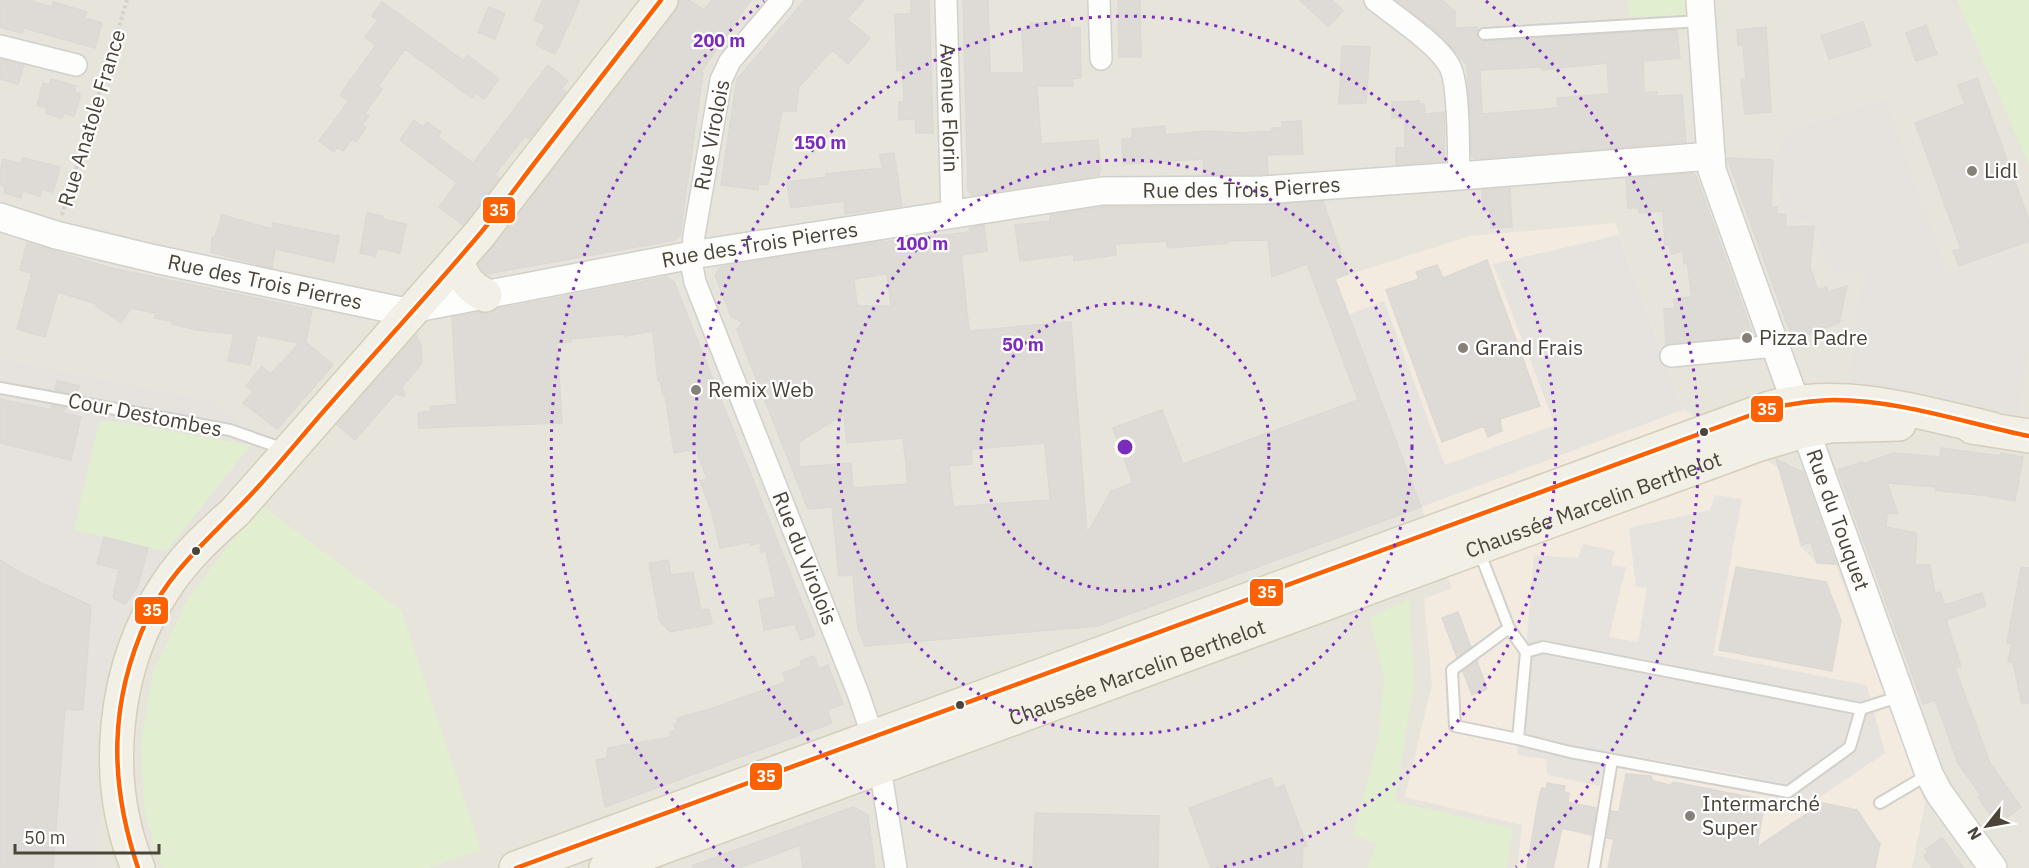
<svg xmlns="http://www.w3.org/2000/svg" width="2029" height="868" viewBox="0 0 2029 868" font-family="'IBM Plex Sans',sans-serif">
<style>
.residential{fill:#e7e4dc}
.commercial{fill:#f3ebdf}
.industrial{fill:#e6e2de}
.green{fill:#e1eecf}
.parking{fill:#e6e3df}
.building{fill:#dedbd6;stroke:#dcd9d4;stroke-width:1.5;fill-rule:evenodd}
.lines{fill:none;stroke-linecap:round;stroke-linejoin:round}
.service-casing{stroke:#d2d0cb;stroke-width:14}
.minor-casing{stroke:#d2d0cb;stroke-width:24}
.tertiary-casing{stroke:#d2d0cb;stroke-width:30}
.primary-casing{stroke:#d6cebb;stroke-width:36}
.path{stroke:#d3d2cc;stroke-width:4;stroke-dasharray:3 3;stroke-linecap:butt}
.service{stroke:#fdfdfc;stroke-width:10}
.minor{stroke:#fdfdfc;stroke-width:21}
.tertiary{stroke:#fdfdfc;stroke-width:27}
.primary{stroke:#f2efe6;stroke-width:33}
.bus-1-casing{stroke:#fff;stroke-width:9}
.bus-1{stroke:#ff6000;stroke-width:4.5}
.ring{fill:none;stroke:#7b2cbf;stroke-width:3;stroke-dasharray:3 6}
.poi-dot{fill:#868178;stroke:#fff;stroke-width:2}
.bus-dot{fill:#4b4439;stroke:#fff;stroke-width:2}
.labels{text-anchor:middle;stroke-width:4.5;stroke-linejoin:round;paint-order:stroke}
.street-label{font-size:21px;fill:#4b4439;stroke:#fff}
.poi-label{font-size:21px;fill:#4b4439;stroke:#fff;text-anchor:start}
.centre{fill:#7b2cbf;stroke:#fff;stroke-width:3}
.ring-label{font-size:18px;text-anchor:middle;font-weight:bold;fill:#7b2cbf;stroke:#fff;stroke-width:4.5;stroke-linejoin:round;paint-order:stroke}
.line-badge{stroke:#fff;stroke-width:2}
.badge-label{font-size:16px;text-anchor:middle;font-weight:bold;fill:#fff}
</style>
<rect width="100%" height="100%" fill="#f4f2ee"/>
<path class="residential" d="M0,0H2029V868H0Z"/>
<path class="commercial" d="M1615,223L1683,409L1779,468L1800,546L1817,563L1836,565L1925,803L1912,868H1517L1522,825L1405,797L1432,684L1424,599L1452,588L1335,279L1470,236Z"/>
<path class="industrial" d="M0,359L215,402L262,444L119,631L94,868H0Z"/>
<path class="green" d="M1628,0H1686L1687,16L1629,17Z
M1957,0H2029V165Z
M99,421H113L251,445L166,552L74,530Z
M259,503L401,610L481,850L429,868H162L145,814L141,744L153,672L187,601Z
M1409,599L1414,684L1395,801L1513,829L1507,868H1367L1377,844L1353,835L1378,742L1384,679L1370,617Z"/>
<path class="parking" d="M1886,99L1947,274L2025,247L2029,259V349L2016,424L1849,381L1863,275L1830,270L1812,223L1803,219L1792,226L1773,175L1776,159L1787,132Z
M1619,235L1683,410L1421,507L1348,315L1384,301L1445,465L1555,425L1493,264Z
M1715,495L1742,499L1713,655L1867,685L1885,753L1802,809L1747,776L1608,752L1599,786L1547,775L1546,759L1517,755L1534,555L1578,558L1583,544L1615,551L1611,565L1626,567L1609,637L1638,642L1647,588L1636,587L1629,528L1710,510Z"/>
<path class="building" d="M0,0H28L52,7L53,2L87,12L85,18L102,23L95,48L24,28L22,33L0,27Z
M543,0H580L555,54L536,45L545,25L534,20Z
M679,0H688L704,10L712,0H751L701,72L703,73L680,235L675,240L487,274L478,264L676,11Z
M805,0H864L847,19L870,38L848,64L832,50L799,87L796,111H782L768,185L759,184L758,190L721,185L737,79Z
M911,0H929L933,133H916L915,119L899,120V102H904L903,70L897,71L895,14H911Z
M963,0H988L990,73H1024L1022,29H1031V23L1070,22V28L1080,27L1081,78L1072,79L1073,86H1037L1041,144L1098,140L1101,170H1099L1100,175L973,195L968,191Z
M1118,0H1140L1141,57H1119Z
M1300,0H1332L1343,11L1328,27Z
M1396,0H1442L1455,11V28L1477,27L1478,41H1484L1677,30L1680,58L1643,61L1644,93L1657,92V96L1682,95L1686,142L1475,159L1471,155L1467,65L1444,39ZM1607,63L1609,94L1557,98L1558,108L1482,114L1480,70L1542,67V70Z
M382,2L464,61L467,55L499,79L484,99L476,93L472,98L405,49L378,86L382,89L365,113L369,116L362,125L366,128L356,142L352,139L343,151L337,147L334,152L319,141L349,101L340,95L376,45L365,37L378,20L372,16Z
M489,7L505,14L495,39L478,32Z
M1863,22L1871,46L1829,59L1821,36Z
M1926,25L1937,54L1916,61L1906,33Z
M1766,27L1771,112L1745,114L1741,80H1746L1743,45H1738L1737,30Z
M1342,46L1370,47L1366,103L1339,104Z
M0,59L24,65L18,84L0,79Z
M548,65L568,81L561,89L566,92L529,139L525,136L502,165L495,175L499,178L463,225L439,207L457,183L400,140L414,120L423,127L427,122L441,132L438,137L473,163Z
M1977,78L2029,220V241L1959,266L1953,251L1961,249L1915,123L1965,104L1958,85Z
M51,79L76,86L74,92L81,94L74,116L64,113L62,118L46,114L47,108L37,106L43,83L49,85Z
M1419,101V104H1424L1425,114L1445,112L1444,161L1396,165V148H1405V118H1392V102Z
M1301,121L1303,154L1267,155L1268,174L1204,175L1203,159L1123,164L1122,139L1132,138V129L1165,126V135L1208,131L1241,133L1272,131V128H1282V122Z
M894,153L902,206L845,214L844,201L791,208L787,182L827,177L826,174L882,168L880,155Z
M23,158L60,167L53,192L42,189L40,196L23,191L21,198L4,193L5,187L0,185V172L3,159L21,164Z
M1727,158L1773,160L1771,207H1777V214L1786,215V227L1814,226L1810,267L1818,290L1826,287L1828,292L1847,286L1839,323L1793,340Z
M1692,173L1696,176L1753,335L1666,345L1664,309L1675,308L1674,299L1692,297L1687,262L1684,263L1683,251L1672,254L1669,244L1665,245L1663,211L1639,213V208H1628L1626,179Z
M1510,188L1512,227L1491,228L1490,210L1483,211L1482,190Z
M1323,201L1348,274L1335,279L1421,507L1097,626L865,646L858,629L853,575L839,576L832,507L808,509L737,330L742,322L731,316L715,275L721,267L856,245L970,232L969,228L984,225L987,251L961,255L969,331L1071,322L1087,534L1111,491L1133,483L1113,428L1162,410L1183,464L1358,400L1307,264L1272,277L1268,240L1227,241V243L1167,248V241L1115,244L1116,255L1074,261V254L1020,261L1015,225L1050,221V215L1103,207L1262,206ZM887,274L891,306H857L854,279ZM844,414L847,443L903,438L908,484L853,488L851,463L799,467V442ZM1045,443L1050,500L953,507L949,466L972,464L971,449Z
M367,213L383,216L382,219L406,224L400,253L377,248L375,256L360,253Z
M222,215L272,229L273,223L339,236L334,262L275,249L272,268L211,252L212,237H215Z
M27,243L111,268L312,310L306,342L333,365L277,429L243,403L253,392L246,386L262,366L270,374L300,343L257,335L250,365L228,361L234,334L197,330L172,324V321L154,318L156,313L131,308L121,323L96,306L97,304L58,292L45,337L17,329L32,273L20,270Z
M1487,260L1540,406L1500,419L1502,431L1488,437L1484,426L1442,442L1386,290L1419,279L1416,272L1437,265L1443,278Z
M666,277L674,282L815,635L801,640L795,624L764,630L759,600L776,597L766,551L761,552L760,543L751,545L750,542L720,548L712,513L700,481L707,479L696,449L674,453L665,395H663L660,381H658L653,331L624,336V334L571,339V342L557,343L562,423L419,428L418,413L430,411V407L457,404L452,317L478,312L486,314L497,309Z
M416,335L421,345L422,363L402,387L405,396L395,394L355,440L337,425Z
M57,381L67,383L80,386L75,394L55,390Z
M0,399L51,410L52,405L66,408L62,413L81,417L71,460L0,443Z
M1941,448L2000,456L2001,453L2023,457L2015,501L1988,496L1935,490L1936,487L1887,483L1898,514L1887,513L1886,527L1917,533L1915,565H1930L1935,594L1940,592L1945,605L1982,593L1986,606L1946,620L1961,666L1955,668L1990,763L2021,807L2001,822L1995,815L1992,817L1978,797L1981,795L1959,765L1935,700L1923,704L1838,470L1862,462L1863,464L1893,453L1940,457Z
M1776,459L1803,472L1836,564L1817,563L1811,542L1802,545Z
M104,537L148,548L138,586L125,604L113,598L119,569L97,564Z
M0,560L17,571L91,606L83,710L65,709L53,868L0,867Z
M668,560L671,575L693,572L701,610L709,609L712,624L670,632L660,621L649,563Z
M1736,567L1826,582L1841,620L1832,671L1719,650Z
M2021,567L2029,568V703L2022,704L2013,663L2008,662L2012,643H2007Z
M1458,612L1471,647L1457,657L1442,618Z
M814,656L819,669L828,665L843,704L827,710L832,723L605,807L596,760L607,758L608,748L671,737L670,732L676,730L674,724L678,723L677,718L710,709L786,682L783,673L802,666L800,661Z
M1477,661L1487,689L1472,695L1463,671Z
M1626,774L1651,776L1653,781L1670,785L1674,782L1765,800L1757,847L1823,803L1857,810L1880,844L1875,868H1608L1614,839L1607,838L1611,811L1619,812Z
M1271,778L1275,789L1284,785L1307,846L1303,847L1302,868H1211L1189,808Z
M1547,783L1565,786L1564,792L1569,793L1568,802L1596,808L1592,835L1562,828L1553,868H1527L1539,797L1542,788L1546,789Z
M853,807L868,815L875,868H803L800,845L739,868H693L692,866Z
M1035,813L1159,816L1158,868H1033Z
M1942,838L1964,868H1933L1924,856L1928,852L1926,849Z"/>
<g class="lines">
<defs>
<path id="service" d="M1484,34L1701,21
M0,388L230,430L284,449
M1479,551L1509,628L1526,652L1518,739L1570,752L1788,792L1850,747L1861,709L1901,696
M1509,628L1452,670L1455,726L1518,739
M1526,652L1543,647L1861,709
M1880,803L1929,774
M1594,868L1612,760"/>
<g id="minor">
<path id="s1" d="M782,0L730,61L721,80L694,235L692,266L695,282L858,693L877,749L896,868"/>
<path id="s2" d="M946,0L952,215"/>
<path d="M1099,0L1101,59"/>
<path d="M1375,0C1396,17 1436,43 1449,65C1460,83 1458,152 1459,176"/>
<path d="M0,46L76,65"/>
<path d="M1671,356L1775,346"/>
</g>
<g id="tertiary">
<path id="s3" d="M1700,0L1712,170L1929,774L1939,793L1993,868"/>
<path id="s4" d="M0,217L56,235L155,259L401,311L692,255L1102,191L1262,190L1459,176L1711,156"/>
</g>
<g id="primary">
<path d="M457,260C462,277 469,287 485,295"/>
<path d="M1972,427L2029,436"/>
<path d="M138,868C101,778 113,666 166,586C185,557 209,535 235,512L479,235L661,0"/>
<path d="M516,868L1770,408C1844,388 1920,412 1992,429"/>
<path id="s5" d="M606,868L1757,445L1804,431L1830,426L1899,424"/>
</g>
</defs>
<use href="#service" class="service-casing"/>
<use href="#minor" class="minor-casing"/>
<use href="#tertiary" class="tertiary-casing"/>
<use href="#primary" class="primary-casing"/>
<path class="path" d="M62,215L127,0"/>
<use href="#service" class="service"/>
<use href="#minor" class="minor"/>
<use href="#tertiary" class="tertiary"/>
<use href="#primary" class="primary"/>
<defs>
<path id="bus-1" d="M138,868C109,782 109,702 147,619C168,575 201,546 234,512C268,479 298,440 330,404C379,348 430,293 478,236C500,210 519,183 540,156C580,104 621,52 661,0
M516,868L1770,408C1791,404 1812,400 1834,400C1900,400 1965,423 2029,436"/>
</defs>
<use href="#bus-1" class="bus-1-casing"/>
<use href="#bus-1" class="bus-1"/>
</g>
<g class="ring">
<circle cx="1125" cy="447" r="144"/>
<circle cx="1125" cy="447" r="287"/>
<path d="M1032 868A431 431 0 1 1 1218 868"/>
<path d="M734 867A574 574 0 0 1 764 1M1486 1A574 574 0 0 1 1516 867"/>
</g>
<g class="poi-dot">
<circle cx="1972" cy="171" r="6"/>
<circle cx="1747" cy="338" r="6"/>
<circle cx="1463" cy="348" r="6"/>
<circle cx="696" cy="390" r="6"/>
<circle cx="1690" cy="816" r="6"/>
</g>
<g class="bus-dot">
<circle cx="1704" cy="432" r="5"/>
<circle cx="196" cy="551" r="5"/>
<circle cx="960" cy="705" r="5"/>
</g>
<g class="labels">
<g class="street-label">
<text dy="7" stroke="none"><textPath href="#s2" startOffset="108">Avenue Florin</textPath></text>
<text transform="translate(92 118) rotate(-73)" y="7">Rue Anatole France</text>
<text transform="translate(712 135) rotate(-79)" y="7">Rue Virolois</text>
<text dy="7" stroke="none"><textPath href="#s4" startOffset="1263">Rue des Trois Pierres</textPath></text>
<text dy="7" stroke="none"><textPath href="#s4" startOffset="777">Rue des Trois Pierres</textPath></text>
<text dy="7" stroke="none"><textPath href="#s4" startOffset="273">Rue des Trois Pierres</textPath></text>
<text transform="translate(145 415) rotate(11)" y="7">Cour Destombes</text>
<text dy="7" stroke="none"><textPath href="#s5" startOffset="1052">Chaussée Marcelin Berthelot</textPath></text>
<text dy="7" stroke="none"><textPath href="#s3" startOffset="542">Rue du Touquet</textPath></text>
<text dy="7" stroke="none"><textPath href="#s1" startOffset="603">Rue du Virolois</textPath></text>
<text dy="7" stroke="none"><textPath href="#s5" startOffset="566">Chaussée Marcelin Berthelot</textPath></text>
</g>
<g class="poi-label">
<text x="1984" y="178">Lidl</text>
<text x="1759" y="345">Pizza Padre</text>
<text x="1475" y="355">Grand Frais</text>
<text x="708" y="397">Remix Web</text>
<text x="1702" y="811">Intermarché<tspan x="1702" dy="24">Super</tspan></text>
</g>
</g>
<circle cx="1125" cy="447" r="9" class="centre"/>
<g class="ring-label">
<text x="719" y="47">200 m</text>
<text x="820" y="149">150 m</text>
<text x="922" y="250">100 m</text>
<text x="1023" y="351">50 m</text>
</g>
<g class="line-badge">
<rect x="482" y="196" width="34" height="28" rx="6" fill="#ff6000"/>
<rect x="1750" y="395" width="34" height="28" rx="6" fill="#ff6000"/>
<rect x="1249" y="578" width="35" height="29" rx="6" fill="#ff6000"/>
<rect x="134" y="596" width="35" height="29" rx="6" fill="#ff6000"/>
<rect x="749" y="762" width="34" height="29" rx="6" fill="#ff6000"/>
</g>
<g class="badge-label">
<text x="499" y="216">35</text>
<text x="1767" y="415">35</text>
<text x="1267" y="598">35</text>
<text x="152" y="616">35</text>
<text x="766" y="782">35</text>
</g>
<g transform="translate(1987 826) rotate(239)" stroke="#ffffff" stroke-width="4.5" paint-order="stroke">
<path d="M0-4.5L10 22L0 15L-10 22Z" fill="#4b4439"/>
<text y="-9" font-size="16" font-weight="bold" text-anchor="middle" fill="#4b4439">N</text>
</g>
<path d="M15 844v9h144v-9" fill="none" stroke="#4b4439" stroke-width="3"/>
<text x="24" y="844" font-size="18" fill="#4b4439" stroke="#ffffff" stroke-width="4.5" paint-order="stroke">50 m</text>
</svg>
